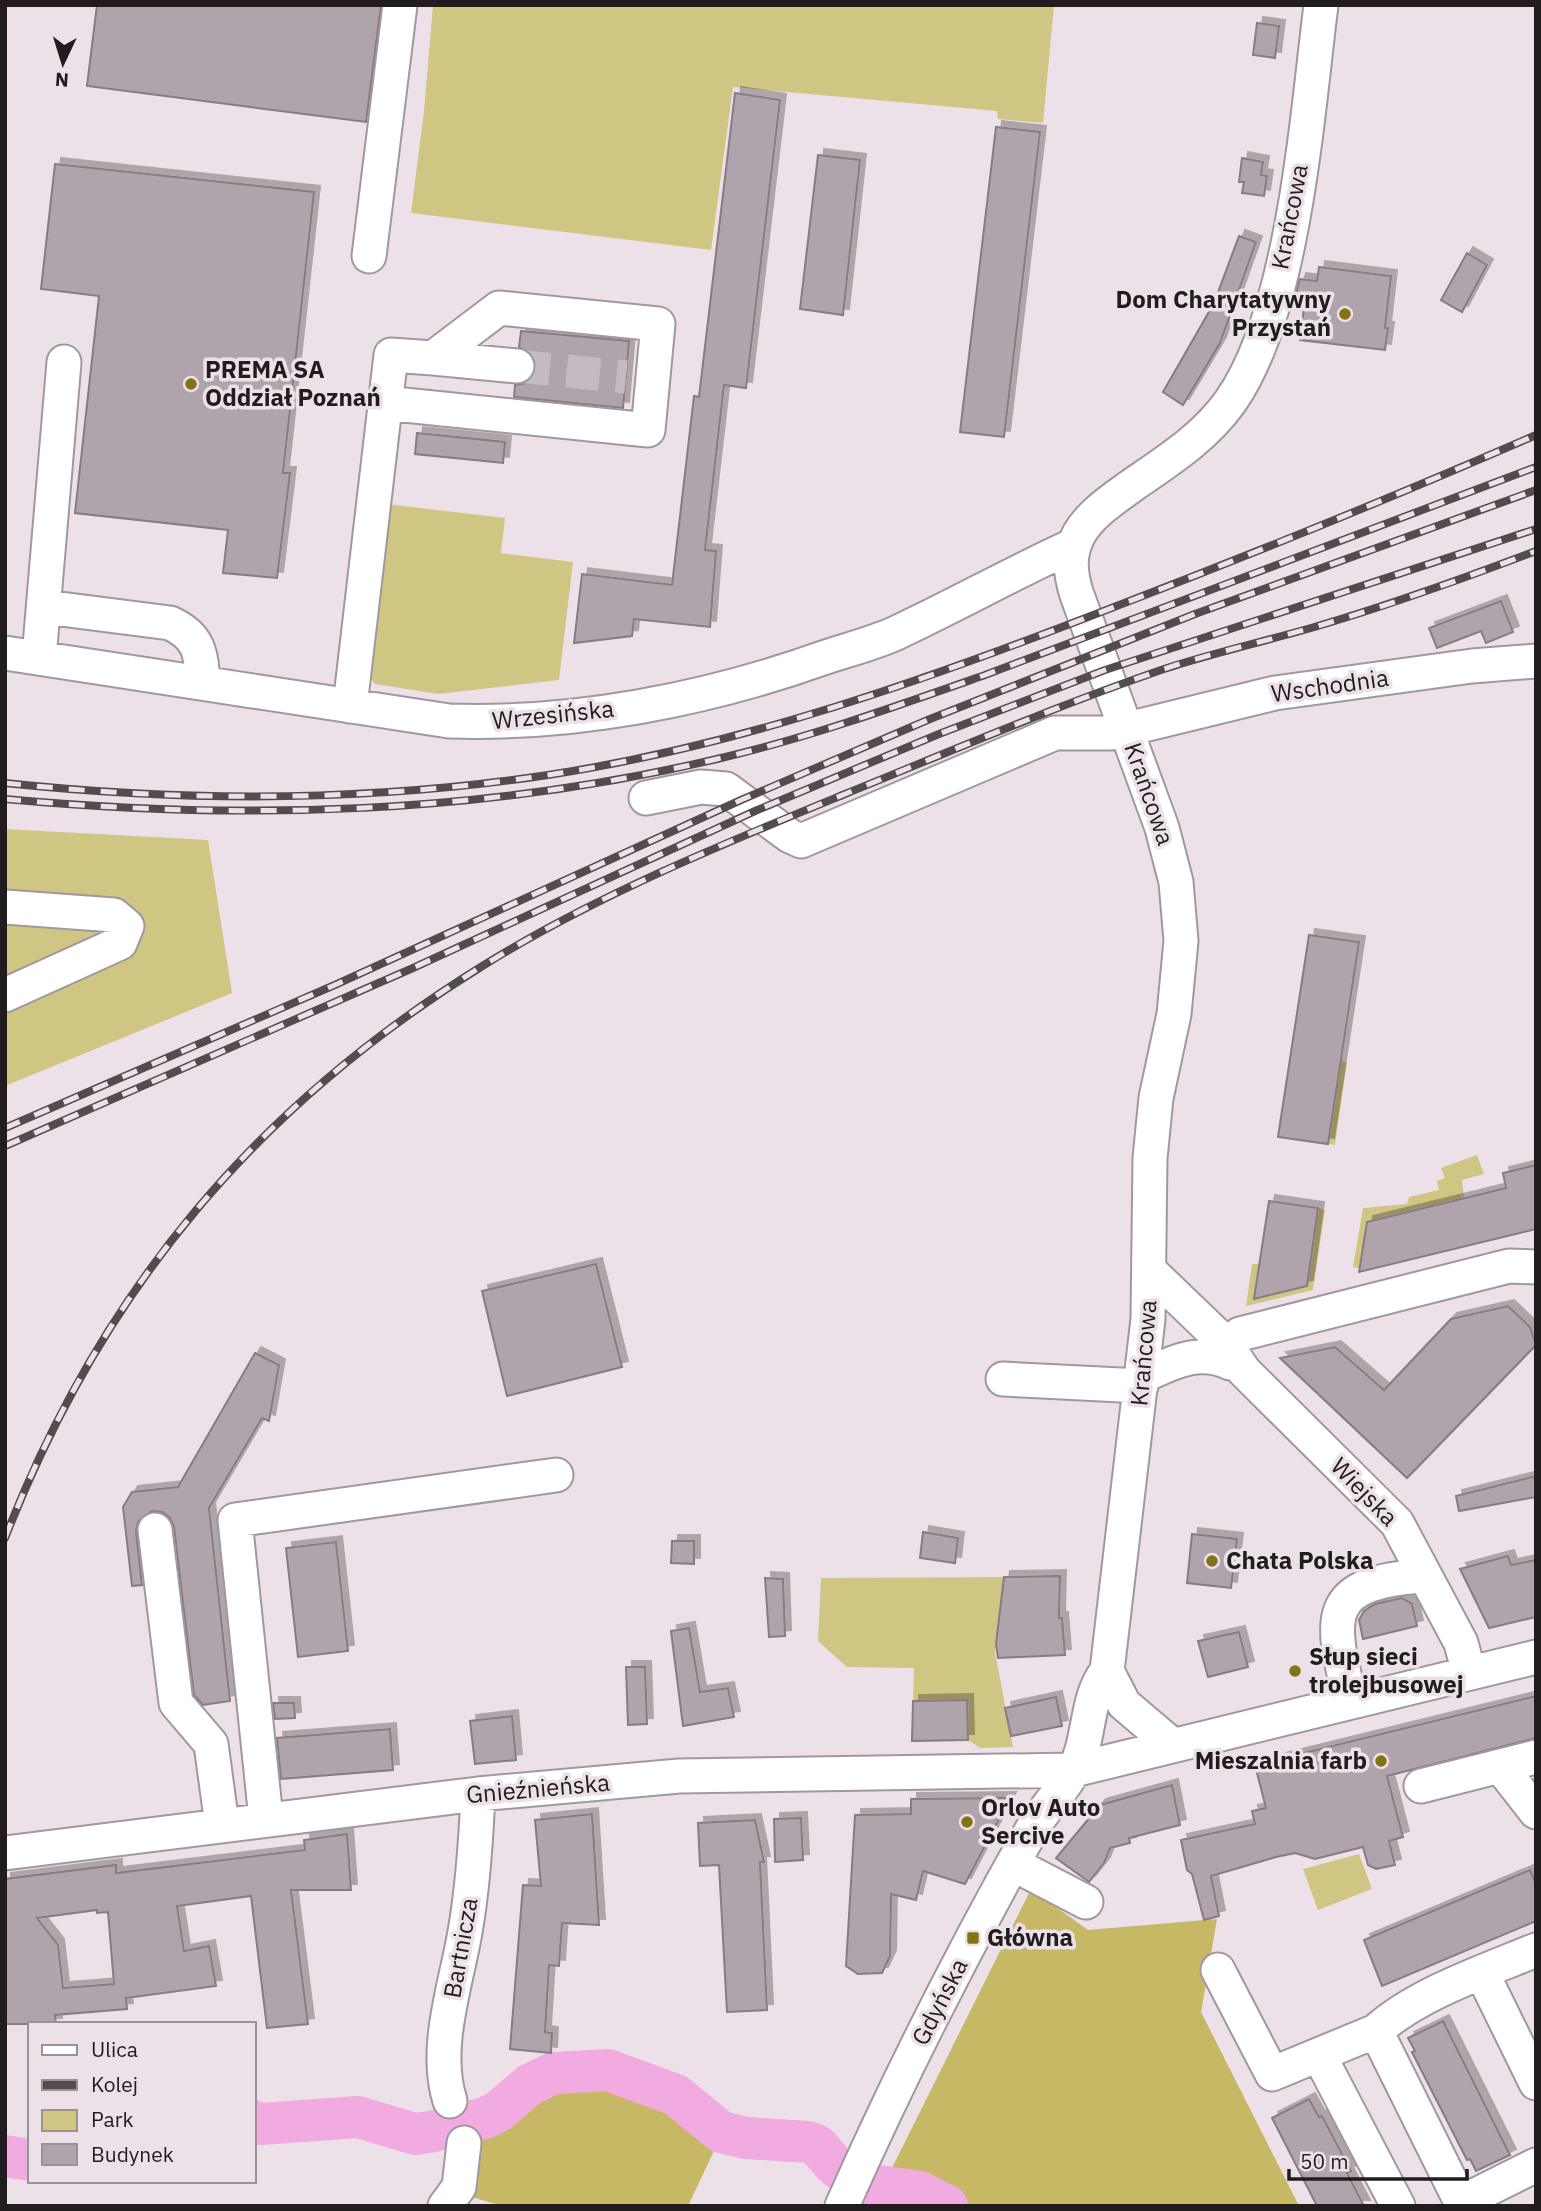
<svg xmlns="http://www.w3.org/2000/svg" width="1541" height="2211" viewBox="0 0 1541 2211" font-family="'IBM Plex Sans',sans-serif">
<style>
.green{fill:#d0c684}
.forest{fill:#c6b865}
.lines{fill:none;stroke-linecap:round;stroke-linejoin:round}
.river{stroke:#f1abe0;stroke-width:42}
.building{fill:#afa4ac;stroke:#867b83;stroke-width:2;fill-rule:evenodd;filter:url(#shadow)}
.minor-tunnel{stroke:#c4bac1;stroke-width:33;stroke-dasharray:33 17;stroke-linecap:butt}
.minor-casing{stroke:#a2979f;stroke-width:37}
.minor{stroke:#fff;stroke-width:33}
.rail-casing{stroke:#524c50;stroke-width:8}
.rail{stroke:#ede1e9;stroke-width:5;stroke-dasharray:16;stroke-linecap:butt}
.poi-dot{fill:#827416;stroke:#ede1e9;stroke-width:2.5}
.labels{text-anchor:middle;stroke-width:7;stroke-linejoin:round;paint-order:stroke}
.street-label{font-size:24px;fill:#201c1f;stroke:#ede1e9}
.poi-label{font-size:24px;font-weight:bold;fill:#201c1f;stroke:#ede1e9;text-anchor:start}
</style>
<defs>
<filter id="shadow"><feDropShadow dx="6" dy="-6" stdDeviation="0" flood-color="#0004"/></filter>
</defs>
<rect width="100%" height="100%" fill="#ede1e9"/>
<path class="green" d="M433,5H1054L1043,123L998,119L997,111L733,87L711,250L411,213L424,111Z
M386,504L505,518L501,553L573,562L559,680L438,694L375,684L369,677Z
M5,829L208,840L232,993L5,1086Z
M1340,1061L1347,1062L1335,1145L1328,1144Z
M1477,1155L1484,1174L1462,1180L1464,1198L1368,1223L1360,1263L1363,1269L1353,1267L1363,1208L1407,1204L1409,1197L1439,1190L1437,1181L1445,1178L1441,1168Z
M1318,1208L1325,1210L1313,1290L1246,1306L1252,1264H1259L1256,1293L1307,1286Z
M1004,1577L995,1652L1013,1747L980,1748L968,1740L967,1700L913,1701L914,1668L847,1667L818,1641L821,1578Z
M1359,1854L1372,1889L1318,1910L1303,1869Z"/>
<path class="forest" d="M1031,1889L1088,1930L1217,1919L1201,2012L1299,2206H928L892,2168Z
M560,2085L643,2092L675,2107L720,2138L688,2206H503L468,2196L478,2128L511,2110L533,2091Z"/>
<g class="lines">
<path class="river" d="M254,2121L261,2124L358,2117L415,2134L430,2132L485,2118L499,2111L529,2085L554,2073L608,2070L676,2095L721,2132L746,2138L808,2142L818,2146L834,2165L858,2183L920,2192L947,2206
M5,2156L30,2160"/>
</g>
<path class="building" d="M97,5H381L366,122L87,86Z
M1257,23L1279,26L1275,58L1253,55Z
M735,93L780,100L746,388L724,385L705,550L716,551L710,627L634,619L632,636L574,643L582,574L672,585L694,396L699,397Z
M996,127L1040,132L1004,437L960,432Z
M818,155L860,160L843,315L800,309Z
M1242,158L1263,162L1261,175L1267,176L1264,196L1242,193L1244,182H1239Z
M55,164L314,192L283,473H290L277,578L223,573L228,530L75,513L99,296L41,289Z
M1239,236L1256,242L1220,343L1183,405L1163,392L1214,303Z
M1467,253L1487,265L1462,312L1441,300Z
M1319,267L1391,276L1385,328H1388L1385,350L1300,340L1305,299L1296,298L1297,289L1300,279L1317,281Z
M521,331L629,341L623,408L514,397L515,385L526,383L536,368L534,357L519,347Z
M417,433L505,442L503,463L415,454Z
M1501,601L1513,632L1486,643L1481,631L1437,648L1429,628Z
M1309,935L1359,942L1328,1144L1278,1137Z
M1536,1165V1229L1359,1272L1367,1222L1506,1188L1503,1173Z
M1269,1201L1318,1208L1307,1286L1254,1299Z
M596,1264L622,1367L507,1396L482,1291Z
M1508,1306L1530,1327L1536,1345L1407,1478L1280,1358L1335,1347L1384,1390L1451,1319Z
M255,1353L279,1365L269,1421L262,1418L209,1508L230,1701L203,1705L194,1695L174,1527L170,1518L162,1512L152,1511L138,1522L136,1532L142,1585L132,1586L123,1507L132,1492L178,1487Z
M1536,1476V1497L1459,1511L1456,1496Z
M923,1532L958,1538L955,1563L920,1558Z
M1192,1534L1237,1539L1231,1588L1187,1583Z
M672,1541H694V1564L671,1563Z
M336,1542L348,1651L298,1657L286,1548Z
M1508,1556L1511,1565L1536,1560V1617L1489,1628L1460,1569Z
M1060,1576L1059,1618H1062L1065,1655L998,1658L996,1644L1004,1577Z
M765,1578L783,1579L785,1636L769,1637Z
M1402,1598L1412,1604L1417,1626L1363,1639L1359,1620L1364,1611L1375,1604Z
M689,1628L700,1692L728,1688L734,1717L683,1726L671,1631Z
M1239,1632L1248,1667L1208,1677L1198,1641Z
M626,1667H645L647,1724L628,1725Z
M1536,1696V1738L1387,1776L1403,1837L1389,1841L1395,1865L1376,1869L1368,1865L1363,1847L1315,1859L1295,1853L1276,1857L1211,1876L1219,1916L1204,1920L1192,1874L1187,1870L1181,1840L1255,1824L1252,1811L1266,1808L1255,1765Z
M1056,1697L1062,1726L1011,1736L1005,1708Z
M967,1700L968,1740L912,1741L913,1701Z
M273,1703H294L295,1718L275,1719Z
M512,1716L516,1760L475,1764L470,1721Z
M390,1729L393,1770L281,1779L277,1738Z
M1172,1785L1180,1825L1129,1838L1130,1843L1110,1848L1104,1863L1089,1882L1056,1858L1100,1805Z
M1010,1798L965,1884L923,1871L916,1900L891,1894L890,1956L882,1973L858,1974L846,1966L855,1815L911,1814V1799Z
M592,1814L599,1925L562,1923L559,1966L549,1965L545,2032L552,2033L551,2053L510,2049L523,1885L541,1886L535,1820Z
M801,1818L803,1860L775,1862L774,1819Z
M755,1820L764,1862H760L767,2010L727,2012L719,1865L700,1866L698,1823Z
M347,1834L351,1890H291L308,2024L267,2028L251,1896L177,1906L184,1951L209,1946L216,1986L126,1998L127,2009L55,2015L56,2024H5V1879L116,1865V1873L305,1850L304,1840ZM97,1910V1913L108,1912L114,1984L63,1988L58,1945L37,1918Z
M1530,1870L1536,1884V1921L1382,1986L1364,1940Z
M1443,2021L1510,2155L1476,2171L1470,2159L1467,2160L1412,2052L1415,2051L1408,2038Z
M1309,2099L1319,2117L1322,2116L1351,2171L1347,2173L1364,2206H1317L1272,2118Z"/>
<g class="lines">
<path class="minor-tunnel" d="M517,366L626,377"/>
<defs>
<path id="minor" d="M369,256L400,5
M433,358L517,366
M45,607L170,623C199,636 201,653 203,682
M5,653L449,721C575,725 705,700 823,658C847,650 871,644 894,634C954,606 1013,573 1074,545
M39,658L64,362
M350,706L391,355L433,358L499,308L658,324L648,430L385,403
M646,798L701,787L726,789L790,836L801,841L1055,733H1111L1275,693L1472,666L1536,661
M5,907L114,915L127,926L120,943L5,995
M1150,1271L1226,1344L1244,1371L1397,1523L1461,1643L1469,1673
M1210,1355L1240,1334L1509,1266L1536,1267
M1143,1376C1172,1363 1198,1348 1230,1363
M1003,1379L1141,1386
M155,1530L176,1703L211,1744L222,1825
M1351,1702C1329,1617 1322,1582 1425,1576
M1171,1744L1124,1704L1107,1671L1148,1319L1150,1158L1156,1098L1174,1014L1181,941L1176,882L1162,828L1077,595C1070,573 1068,555 1079,534C1091,513 1115,498 1134,484C1169,460 1205,437 1230,402C1294,312 1307,115 1321,5
M1500,1766L1536,1812
M1421,1786L1536,1757
M266,1819L235,1520L556,1475
M5,1853L478,1794L679,1776L1074,1770L1536,1657
M1013,1864L1086,1902
M1218,1970L1272,2074L1376,2031C1417,1994 1485,1971 1536,1950
M1482,1973L1536,2083
M1376,2031L1463,2206
M1319,2055L1398,2206
M450,2101C433,2048 456,1985 465,1932C473,1887 476,1840 478,1794
M1462,2202L1536,2165
M445,2206L459,2187L464,2143
M842,2206C899,2078 962,1953 1031,1831C1043,1809 1062,1792 1074,1770C1091,1739 1085,1698 1107,1671"/>
</defs>
<use href="#minor" class="minor-casing"/>
<use href="#minor" class="minor"/>
<defs>
<path id="rail" d="M5,783C185,802 369,802 548,775C744,745 929,679 1114,607C1255,553 1396,496 1536,435
M5,799C245,821 482,814 717,759C808,738 897,706 985,675L1536,467
M5,1128L337,984L741,800L930,719L1195,614L1536,490
M5,1146L413,968L755,811L939,734L1105,670L1536,529
M5,1538C102,1289 257,1105 484,965C597,895 723,844 845,794C951,751 1056,706 1164,669C1212,653 1262,642 1311,628C1387,606 1462,579 1536,551"/>
</defs>
<use href="#rail" class="rail-casing"/>
<use href="#rail" class="rail"/>
</g>
<g class="poi-dot">
<circle cx="1345" cy="314" r="7"/>
<circle cx="191" cy="384" r="7"/>
<circle cx="1212" cy="1561" r="7"/>
<circle cx="1295" cy="1671" r="7"/>
<circle cx="1381" cy="1761" r="7"/>
<circle cx="967" cy="1822" r="7"/>
<rect x="966" y="1931" width="14" height="14" rx="3.5"/>
</g>
<g class="labels">
<g class="street-label">
<text transform="translate(1290 217) rotate(-79)" y="8">Krańcowa</text>
<text transform="translate(1330 686) rotate(-8)" y="8">Wschodnia</text>
<text transform="translate(553 715) rotate(-6)" y="8">Wrzesińska</text>
<text transform="translate(1149 794) rotate(71)" y="8">Krańcowa</text>
<text transform="translate(1144 1353) rotate(-85)" y="8">Krańcowa</text>
<text transform="translate(1364 1492) rotate(46)" y="8">Wiejska</text>
<text transform="translate(538 1789) rotate(-5)" y="8">Gnieźnieńska</text>
<text transform="translate(461 1948) rotate(-80)" y="8">Bartnicza</text>
<text transform="translate(940 2002) rotate(-63)" y="8">Gdyńska</text>
</g>
<g class="poi-label">
<text x="1331" y="308" text-anchor="end">Dom Charytatywny<tspan x="1331" dy="28">Przystań</tspan></text>
<text x="205" y="378">PREMA SA<tspan x="205" dy="28">Oddział Poznań</tspan></text>
<text x="1226" y="1569">Chata Polska</text>
<text x="1309" y="1665">Słup sieci<tspan x="1309" dy="28">trolejbusowej</tspan></text>
<text x="1367" y="1769" text-anchor="end">Mieszalnia farb</text>
<text x="981" y="1816">Orlov Auto<tspan x="981" dy="28">Sercive</tspan></text>
<text x="987" y="1946">Główna</text>
</g>
</g>
<rect width="1541" height="2211" fill="none" stroke="#201c1f" stroke-width="14"/>
<rect x="28" y="2022" width="228" height="161" fill="#ede1e9" stroke="#9b9298" stroke-width="2"/>
<rect x="42" y="2045" width="35" height="10" fill="#ffffff" stroke="#9b9298" stroke-width="2"/>
<text x="91" y="2057" font-size="21" fill="#201c1f">Ulica</text>
<rect x="42" y="2080" width="35" height="10" fill="#524c50" stroke="#9b9298" stroke-width="2"/>
<text x="91" y="2092" font-size="21" fill="#201c1f">Kolej</text>
<rect x="42" y="2110" width="35" height="21" fill="#d0c684" stroke="#9b9298" stroke-width="2"/>
<text x="91" y="2127" font-size="21" fill="#201c1f">Park</text>
<rect x="42" y="2144" width="35" height="21" fill="#afa4ac" stroke="#9b9298" stroke-width="2"/>
<text x="91" y="2162" font-size="21" fill="#201c1f">Budynek</text>
<g transform="translate(63 63) rotate(184)" stroke="#ede1e9" stroke-width="5" paint-order="stroke">
<path d="M0-5L12 26L0 18L-12 26Z" fill="#201c1f"/>
<text y="-10" font-size="19" font-weight="bold" text-anchor="middle" fill="#201c1f">N</text>
</g>
<path d="M1289 2169v10h178v-10" fill="none" stroke="#201c1f" stroke-width="3.5"/>
<text x="1300" y="2169" font-size="21" fill="#201c1f" stroke="#ede1e9" stroke-width="5" paint-order="stroke">50 m</text>
</svg>
